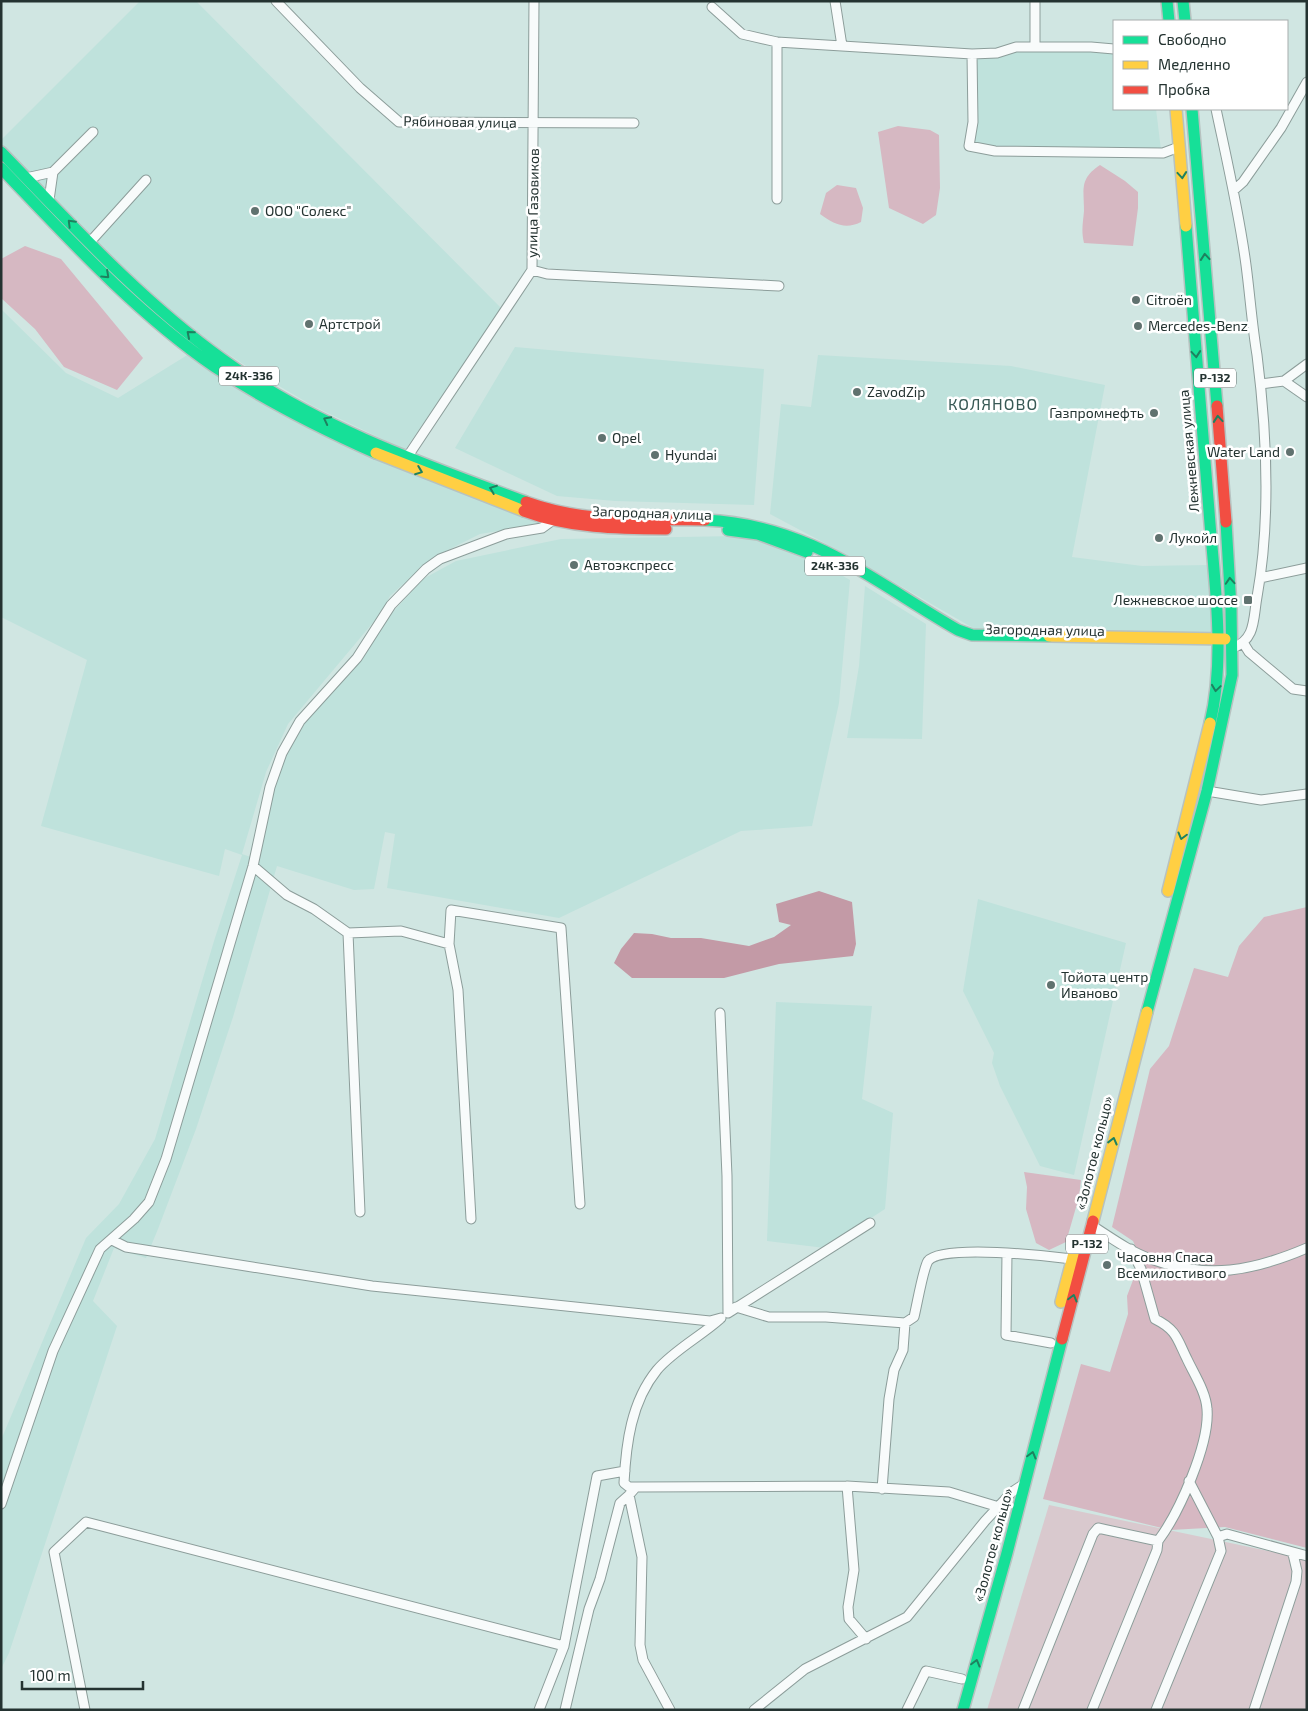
<svg xmlns="http://www.w3.org/2000/svg" width="1308" height="1711" viewBox="0 0 1308 1711" font-family="'Exo 2',sans-serif">
<style>
.built{fill:#bfe2dc}
.green{fill:#d9c9ce}
.forest{fill:#d6b8c2}
.water{fill:#c39aa6}
.lines{fill:none;stroke-linecap:round;stroke-linejoin:round}
.street-casing{stroke:#8c9d9a;stroke-width:11}
.fast-casing{stroke:#b7c2c0;stroke-width:14}
.slow-casing{stroke:#b7c2c0;stroke-width:14}
.jam-casing{stroke:#b7c2c0;stroke-width:14}
.street{stroke:#f8fbfb;stroke-width:9}
.fast{stroke:#16e098;stroke-width:11}
.slow{stroke:#ffcf43;stroke-width:11}
.jam{stroke:#f24e42;stroke-width:11}
.oneway{stroke:#1e815f}
.poi-dot{fill:#60726f;stroke:#fff;stroke-width:2}
.labels{text-anchor:middle;stroke-width:5;stroke-linejoin:round;paint-order:stroke}
.shield{fill:#fff;stroke:#66706f;stroke-width:1}
.shield-label{font-size:12px;font-weight:bold;fill:#243331}
.street-label{font-size:14px;fill:#243331;stroke:#fff}
.poi-label{font-size:14px;fill:#243331;stroke:#fff;text-anchor:start}
.quarter-label{font-size:16px;letter-spacing:1px;fill:#385955;stroke:#fff}
</style>
<rect width="100%" height="100%" fill="#d0e6e2"/>
<path class="built" d="M140,1H196L502,309L405,450L313,406L252,370L192,330L112,258L1,144V140Z
M1017,51L1114,52V109H1156L1161,150L1002,148L974,145L976,59L998,57Z
M1,309L66,373L118,398L189,354L540,518V524L480,534L432,558L390,596L381,613L288,724L266,772L242,854L257,859L270,800L284,757L305,723L348,676L393,612L423,579L456,561L561,539L738,536L797,550L850,580L839,703L812,826L741,831L559,918L387,888L395,834L385,832L374,889L354,890L277,866L233,1017L196,1129L158,1229L146,1258L114,1248L93,1301L117,1326L9,1653L1,1669V1440L86,1238L119,1204L155,1139L214,941L242,855L225,849L219,876L41,826L87,660L1,617Z
M515,347L764,369L754,505L615,501L557,496L455,448Z
M818,355L1011,366L1105,385L1072,557L1142,566L1208,565L1214,635L980,632L845,554L770,514L781,404L811,407Z
M865,586L926,624L922,739L847,738L859,666Z
M978,899L1126,943L1074,1175L1040,1166L1000,1086L992,1063L994,1053L963,991Z
M776,1002L872,1006L862,1099L893,1113L885,1209L825,1248L767,1241Z"/>
<path class="green" d="M1049,1505L1307,1559V1710H987Z"/>
<path class="forest" d="M898,126L930,130L939,135L940,188L936,215L923,224L889,208L878,132Z
M1100,165L1125,181L1138,192V208L1133,246L1084,243C1081,231 1083,223 1084,211C1084,189 1079,179 1100,165Z
M837,185L856,188L863,208L861,222C845,230 834,224 820,214L826,193Z
M25,246L61,259L143,358L117,390L64,367L35,329L1,298V259Z
M1307,907V1548L1225,1527L1170,1530L1043,1499L1081,1364L1110,1372L1128,1314L1127,1296L1141,1259L1133,1241L1112,1227L1150,1069L1169,1046L1194,968L1228,977L1239,946L1264,917Z
M1024,1172L1081,1180L1079,1197L1066,1242L1049,1250L1036,1243L1026,1209L1027,1187Z"/>
<path class="water" d="M819,891L852,902L856,944L853,956L779,964L724,978H632L614,963L621,949L634,933L652,934L671,938H701L749,946L774,937L791,925L779,922L776,904Z"/>
<g class="lines">
<defs>
<path id="street" d="M276,1L360,88L399,122L634,123
M835,1L842,46
M1035,1V47
M712,7L742,34L777,42L972,54L997,53L1016,47H1091L1114,49
M777,42V199
M972,54L973,122L969,146L995,151L1163,153L1179,147
M1216,109C1227,161 1239,212 1246,265C1250,295 1252,325 1257,355C1267,434 1271,519 1257,597C1253,619 1256,639 1233,648
M26,178L53,172
M1234,190L1243,182L1281,128L1307,82
M49,200L53,172L93,132
M90,242L146,180
M532,270L547,274L779,286
M1284,381L1307,397
M1261,384L1284,381L1307,364
M408,456L532,270L534,1
M1260,578L1307,568
M1244,644L1249,652L1293,689L1307,691
M1207,791L1261,800L1307,794
M253,866L287,895L314,909L348,933L360,1212
M348,933L401,931L449,944L451,910L561,928L580,1204
M449,944L458,990L471,1219
M720,1013L727,1176L728,1313L870,1223
M1091,1225C1110,1237 1130,1252 1151,1259C1208,1280 1253,1271 1307,1248
M112,1240L126,1247L372,1286L710,1321L721,1318
M1007,1253L1006,1335L1051,1343
M736,1307L769,1317H826L905,1323
M847,1486L854,1570L848,1607L849,1619L866,1639
M636,1487H629L624,1483C626,1444 631,1402 657,1370C673,1351 701,1336 720,1319
M882,1489L889,1399L894,1370L903,1350L905,1323L914,1317C917,1305 923,1269 928,1261C942,1244 1049,1256 1072,1259
M1,1504L53,1351L100,1249L134,1219L149,1202L166,1159L253,866L270,787L282,753L300,721L357,658L391,605L426,569L440,559L506,534L542,528L553,520
M1218,1537L1227,1534L1307,1556
M85,1710L54,1552L86,1522L564,1646L597,1476L625,1471
M539,1710L564,1646
M565,1710L589,1609L600,1579L620,1503L629,1495
M670,1710L643,1660L640,1645L642,1557L629,1495L636,1487L847,1486L949,1492L999,1507
M754,1710L805,1669L907,1617L985,1521L1012,1492L1024,1484
M907,1710L926,1671L962,1679
M1023,1710L1093,1534L1098,1528L1158,1541C1179,1513 1210,1444 1207,1409C1206,1392 1194,1374 1187,1359C1177,1339 1177,1330 1155,1319L1141,1269L1131,1249
M1092,1710L1157,1550L1158,1541
M1156,1710L1221,1551L1218,1537L1189,1481
M1254,1710L1296,1582L1297,1571L1293,1554"/>
<path id="fast" d="M1167,1L1169,21
M1183,1L1185,21
M1192,109L1217,406
M1,152C71,224 140,300 222,359C312,425 422,464 526,502
M1,168C68,238 135,312 215,367C266,401 320,428 376,453
M1186,226C1193,321 1201,416 1209,511C1214,579 1226,657 1210,723
M705,520C810,525 871,580 958,630L972,635L1049,636
M728,530L758,534L807,552
M1147,1012L1207,791L1232,675L1231,608L1226,522
M963,1710L1007,1553L1062,1339"/>
<path id="slow" d="M1176,109L1186,226
M376,453L524,511
M1049,636L1225,639
M1168,891L1210,723
M1093,1221L1147,1012
M1061,1302L1077,1242"/>
<path id="jam" d="M1217,406L1226,522
M526,502C587,524 642,518 705,520
M524,511C570,528 617,529 666,529
M1062,1339L1093,1221"/>
</defs>
<use href="#street" class="street-casing"/>
<use href="#fast" class="fast-casing"/>
<use href="#slow" class="slow-casing"/>
<use href="#jam" class="jam-casing"/>
<use href="#street" class="street"/>
<use href="#fast" class="fast"/>
<use href="#slow" class="slow"/>
<use href="#jam" class="jam"/>
</g>
<defs><path id="oneway-chevron" d="M-2-3.5L2.5 0L-2 3.5" fill="none" stroke-width="1.6" stroke-linecap="round" stroke-linejoin="round" transform="scale(1.25)"/></defs>
<g class="oneway">
<use href="#oneway-chevron" transform="translate(1182 175) rotate(85)"/>
<use href="#oneway-chevron" transform="translate(71 223) rotate(-135)"/>
<use href="#oneway-chevron" transform="translate(1205 257) rotate(-95)"/>
<use href="#oneway-chevron" transform="translate(106 275) rotate(43)"/>
<use href="#oneway-chevron" transform="translate(190 334) rotate(-139)"/>
<use href="#oneway-chevron" transform="translate(1196 354) rotate(85)"/>
<use href="#oneway-chevron" transform="translate(1218 419) rotate(-95)"/>
<use href="#oneway-chevron" transform="translate(327 420) rotate(-153)"/>
<use href="#oneway-chevron" transform="translate(419 471) rotate(21)"/>
<use href="#oneway-chevron" transform="translate(493 489) rotate(-159)"/>
<use href="#oneway-chevron" transform="translate(1230 581) rotate(-94)"/>
<use href="#oneway-chevron" transform="translate(1216 688) rotate(98)"/>
<use href="#oneway-chevron" transform="translate(1182 836) rotate(105)"/>
<use href="#oneway-chevron" transform="translate(1113 1141) rotate(-76)"/>
<use href="#oneway-chevron" transform="translate(1073 1298) rotate(-75)"/>
<use href="#oneway-chevron" transform="translate(1032 1455) rotate(-75)"/>
<use href="#oneway-chevron" transform="translate(976 1663) rotate(-75)"/>
</g>
<g class="poi-dot">
<circle cx="255" cy="211" r="5"/>
<circle cx="1136" cy="300" r="5"/>
<circle cx="309" cy="324" r="5"/>
<circle cx="1138" cy="326" r="5"/>
<circle cx="857" cy="392" r="5"/>
<circle cx="1154" cy="413" r="5"/>
<circle cx="602" cy="438" r="5"/>
<circle cx="1290" cy="452" r="5"/>
<circle cx="655" cy="455" r="5"/>
<circle cx="1159" cy="538" r="5"/>
<circle cx="574" cy="565" r="5"/>
<rect x="1243" y="595" width="10" height="10" rx="2.5"/>
<circle cx="1051" cy="985" r="5"/>
<circle cx="1107" cy="1265" r="5"/>
</g>
<g class="labels">
<g class="shield">
<rect x="219" y="366.5" width="60" height="19" rx="4"/>
<rect x="1194" y="368.5" width="42" height="19" rx="4"/>
<rect x="805" y="556.5" width="60" height="19" rx="4"/>
<rect x="1066" y="1234.5" width="42" height="19" rx="4"/>
</g>
<g class="shield-label">
<text x="249" y="380">24К-336</text>
<text x="1215" y="382">Р-132</text>
<text x="835" y="570">24К-336</text>
<text x="1087" y="1248">Р-132</text>
</g>
<g class="street-label">
<text transform="translate(460 122) rotate(1)" y="5">Рябиновая улица</text>
<text transform="translate(533 203) rotate(-89)" y="5">улица Газовиков</text>
<text transform="translate(1189 451) rotate(-95)" y="5">Лежневская улица</text>
<text transform="translate(652 513) rotate(2)" y="5">Загородная улица</text>
<text transform="translate(1045 630) rotate(1)" y="5">Загородная улица</text>
<text transform="translate(1094 1153) rotate(-76)" y="5">«Золотое кольцо»</text>
<text transform="translate(993 1545) rotate(-75)" y="5">«Золотое кольцо»</text>
</g>
<g class="poi-label">
<text x="265" y="216">ООО "Солекс"</text>
<text x="1146" y="305">Citroën</text>
<text x="319" y="329">Артстрой</text>
<text x="1148" y="331">Mercedes-Benz</text>
<text x="867" y="397">ZavodZip</text>
<text x="1144" y="418" text-anchor="end">Газпромнефть</text>
<text x="612" y="443">Opel</text>
<text x="1280" y="457" text-anchor="end">Water Land</text>
<text x="665" y="460">Hyundai</text>
<text x="1169" y="543">Лукойл</text>
<text x="584" y="570">Автоэкспресс</text>
<text x="1238" y="605" text-anchor="end">Лежневское шоссе</text>
<text x="1061" y="982">Тойота центр<tspan x="1061" dy="16">Иваново</tspan></text>
<text x="1117" y="1262">Часовня Спаса<tspan x="1117" dy="16">Всемилостивого</tspan></text>
</g>
<g class="quarter-label">
<text x="993" y="410">КОЛЯНОВО</text>
</g>
</g>
<rect width="1308" height="1711" fill="none" stroke="#243331" stroke-width="5"/>
<rect x="1113" y="20" width="175" height="90" fill="#ffffff" stroke="#a7adad"/>
<rect x="1123" y="36" width="25" height="8" fill="#16e098" stroke="#a7adad"/>
<text x="1158" y="45" font-size="15" fill="#243331">Свободно</text>
<rect x="1123" y="61" width="25" height="8" fill="#ffcf43" stroke="#a7adad"/>
<text x="1158" y="70" font-size="15" fill="#243331">Медленно</text>
<rect x="1123" y="86" width="25" height="8" fill="#f24e42" stroke="#a7adad"/>
<text x="1158" y="95" font-size="15" fill="#243331">Пробка</text>
<path d="M22 1681v8h121v-8" fill="none" stroke="#243331" stroke-width="2.5"/>
<text x="30" y="1681" font-size="15" fill="#243331" stroke="#ffffff" stroke-width="4" paint-order="stroke">100 m</text>
</svg>
